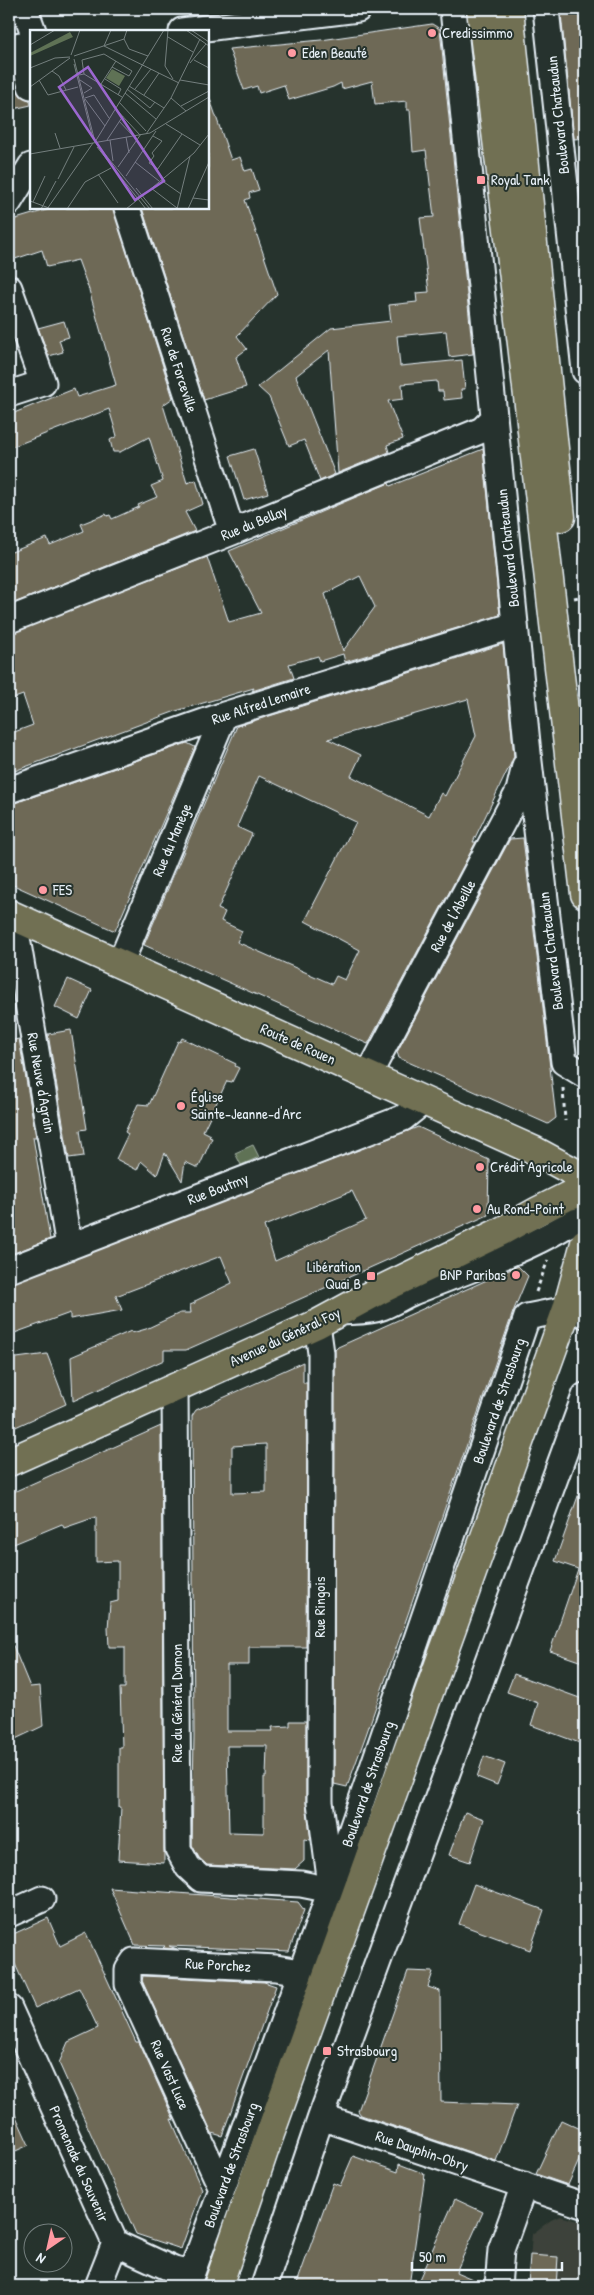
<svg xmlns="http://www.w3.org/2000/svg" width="594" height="2295" viewBox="0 0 594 2295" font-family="'Patrick Hand',sans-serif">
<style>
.built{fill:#3c433a}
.green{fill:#5f7255;stroke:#a4b2a6}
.building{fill:#6e6957;stroke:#e8f1f8;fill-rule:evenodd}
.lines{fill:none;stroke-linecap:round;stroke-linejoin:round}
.minor-casing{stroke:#e8f1f8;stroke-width:29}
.major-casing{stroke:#e8f1f8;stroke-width:31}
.path{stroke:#e8f1f8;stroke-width:3;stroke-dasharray:4 4;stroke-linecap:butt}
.minor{stroke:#26332d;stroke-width:25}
.major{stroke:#716f52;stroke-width:28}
.poi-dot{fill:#ff9aa2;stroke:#26332d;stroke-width:2}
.labels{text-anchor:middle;stroke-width:4;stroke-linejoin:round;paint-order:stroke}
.poi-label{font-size:15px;fill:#e8f1f8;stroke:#26332d;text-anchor:start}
.street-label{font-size:15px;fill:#e8f1f8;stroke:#26332d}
.inset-road{fill:none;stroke:#747f7e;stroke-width:1}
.view{fill:#9c67d0;fill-opacity:0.15;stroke:#9c67d0;stroke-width:2.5}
.inset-edge{fill:none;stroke:#e8f1f8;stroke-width:2.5}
</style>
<rect width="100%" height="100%" fill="#26332d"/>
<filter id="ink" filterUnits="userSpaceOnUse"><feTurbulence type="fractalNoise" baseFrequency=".02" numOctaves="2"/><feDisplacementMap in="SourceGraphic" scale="10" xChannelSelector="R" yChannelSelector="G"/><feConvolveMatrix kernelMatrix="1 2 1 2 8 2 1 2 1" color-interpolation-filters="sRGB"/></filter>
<g filter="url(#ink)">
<path class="built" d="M560,2216L585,2223V2286H528L532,2234L551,2220Z"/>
<path class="green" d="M253,1145L259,1157L241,1165L235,1153Z"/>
<path class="building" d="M566,9H585V138L574,139L561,14Z
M432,24L440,29L473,354L449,357L446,331L397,336L400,366L462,360L465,389H461L462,398L444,400L443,391H438L437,381L402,384L403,399L388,401L403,439L387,445L389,452L338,473L329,350L296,376L335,474L320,481L304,440L289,446L269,397L258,387L331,328L391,321L389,305L417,302L416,293L429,292L420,218L434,217L426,150L413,152L410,110H407V101L375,104L372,81L342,89L341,83L333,87L289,100L284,85L259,93L257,86L244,90L229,49L321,40Z
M12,71L17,90L21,96L30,100L31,105L9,110V72Z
M210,99L231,160L240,157L245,171L252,169L259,190L249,193L250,198L245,200L277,294L237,336L247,349L236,357L246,387L204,400L142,208H208V100Z
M53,208H113L173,398L163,405L187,483L196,480L203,504L185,512L195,531L9,605V553L47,538L50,545L84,531L81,524L106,514L107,516L110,515L112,519L139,507L138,505L157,497L151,486L163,481L149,437L120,452H113L110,440L117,436L109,409L9,448V415L74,389L77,397L116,385L89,290L78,260L47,267L42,250L12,260L9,249V221Z
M64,321L69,337L59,340L63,352L49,356L38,328Z
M254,449L268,493L244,500L230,456Z
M483,449L500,615L345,662L343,654L320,661L318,656L289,664L294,678L252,691L254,688L176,711L9,773V734L33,725L23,695L9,700V634L207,557L229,622L261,613L229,551L389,483L390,486ZM360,576L375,607L343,651L325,594Z
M503,644L514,757L473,842H476L368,1044L144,945L237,726ZM468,699L476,736L448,790L445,796L441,793L429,816L351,776L361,755L328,739ZM259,776L356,822L305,921L360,950L345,980L336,976L332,984L237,942L242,931L221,921L225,912L218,909L252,834L237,827Z
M187,743L195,747L115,931L9,883V805Z
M523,838L556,1118L548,1124L399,1058L397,1052L510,839Z
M68,979L92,990L79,1019L55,1007Z
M71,1030L87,1129L80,1130L84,1156L69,1158L48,1034Z
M182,1038L236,1064L235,1066L239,1068L232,1082L227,1081L203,1131L211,1135L209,1137L212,1138L199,1167H196L185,1162L182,1181L165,1153L157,1175L141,1161L137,1170L116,1159L128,1134L125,1132L138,1104L149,1105L178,1041L180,1042Z
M19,1039L36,1137H33L50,1239L9,1255V1041Z
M418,1127L489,1160L488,1215L186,1350H164V1360L73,1401L71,1357L131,1331L132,1333L146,1329L180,1313H191L190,1305L195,1303V1301L232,1283L221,1256L116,1296L122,1310L70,1319V1313L9,1335V1284ZM352,1191L366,1220L275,1261L264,1226Z
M518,1266L528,1276L513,1312L366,1735L347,1787L334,1784L335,1350L338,1347Z
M47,1354L66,1404L9,1430V1359Z
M303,1362V1383H307L306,1647H249V1665H227V1731H273L272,1727L290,1726V1721H306V1802L311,1840L304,1839V1861L295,1869L207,1865L199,1858L192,1845L194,1736L192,1416L196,1410ZM266,1444V1492L232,1493V1446ZM227,1746H267L266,1777H264V1833L229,1832Z
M161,1426L164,1849V1863L118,1860L121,1807H119V1747H122L120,1688H125V1647H109L108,1628L110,1603L118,1601V1561L96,1562V1517L64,1528L62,1524L9,1546V1494Z
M583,1482L585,1483V1663L550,1651L578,1569L555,1561Z
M9,1636L30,1687L40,1686L43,1726L9,1742Z
M514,1674L585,1700V1745L531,1725L538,1703L507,1692Z
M484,1756L505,1764L497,1785L477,1777Z
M465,1812L484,1819L470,1862L449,1855Z
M474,1884L544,1910L530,1950L459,1924Z
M110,1888L298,1902L304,1910L289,1951L169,1946L177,1949L163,1948L165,1946L135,1945Z
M48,1918L60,1946L86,1933L136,2042H139L174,2120L171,2119L202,2190L181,2249L136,2234L59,2063L68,2042L98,2028L79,1988L35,2008L9,1951V1936Z
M408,1971L433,1972L428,1987L440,1991L441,2102L517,2105L496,2161L361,2115L358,2111Z
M143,1976L264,1982L276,1986L222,2136L212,2133L142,1981Z
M9,2101L29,2145L9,2154Z
M561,2120L585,2131V2147L568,2185L536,2174Z
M353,2156L398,2172L399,2164L425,2174L409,2286H296L333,2183L340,2186Z
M455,2199L483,2212L456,2272L484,2284V2286H416Z
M530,2255L558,2257L556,2286H528Z"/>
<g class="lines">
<defs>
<path id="minor" d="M25,9L33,31
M453,9L528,753L564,1062L585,1075
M546,9L585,371
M182,31L358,9
M20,45L31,86
M9,202L31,166
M127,208L232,532
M9,288L43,383L9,394
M9,620L232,532L482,430L494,418
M9,790L224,715L515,625
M22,920L17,938L69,1247
M120,964L224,715
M368,1076L519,791L525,766
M9,1270L403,1118L424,1101
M340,1312C353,1311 370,1312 382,1307C393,1303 403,1296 413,1292C450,1276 565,1238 585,1209
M584,1313L585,1315
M317,1324L321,1353L320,1802L331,1885
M175,1387L178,1849L188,1867L201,1879L301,1884L331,1890
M9,1914L42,1899
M9,2008L115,2243L174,2270L191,2274
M321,2117L585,2206
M222,2189L128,1984V1970L134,1961L276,1968L300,1972
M98,2286L115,2243
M187,2286L331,1890L527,1317L567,1309
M264,2286L321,2117L585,1396
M498,2286L501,2250L524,2185"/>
<path id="major" d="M481,9L522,344L585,894
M509,9L561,517
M9,914L535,1151L585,1178
M9,1462L317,1324L380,1290L500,1232L538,1211L568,1196L585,1192
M218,2286L266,2145L567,1309L585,1243"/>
</defs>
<use href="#minor" class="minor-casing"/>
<use href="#major" class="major-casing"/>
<path class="path" d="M574,598L585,596
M563,1088L565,1121
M536,1292L548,1260
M9,2081L17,2077"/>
<use href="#minor" class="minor"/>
<use href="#major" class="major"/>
</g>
</g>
<g class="poi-dot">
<circle cx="432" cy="33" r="5"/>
<circle cx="292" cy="53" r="5"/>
<rect x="476" y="175" width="10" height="10" rx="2.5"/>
<circle cx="43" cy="890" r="5"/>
<circle cx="181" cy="1106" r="5"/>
<circle cx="480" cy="1167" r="5"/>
<circle cx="477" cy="1209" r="5"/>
<circle cx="516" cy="1275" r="5"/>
<rect x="366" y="1271" width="10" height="10" rx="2.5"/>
<rect x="322" y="2046" width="10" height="10" rx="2.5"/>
</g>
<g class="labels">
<g class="poi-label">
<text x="442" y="38">Credissimmo</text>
<text x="302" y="58">Eden Beauté</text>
<text x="491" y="185">Royal Tank</text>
<text x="53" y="895">FES</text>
<text x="191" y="1102">Église<tspan x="191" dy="17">Sainte-Jeanne-d'Arc</tspan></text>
<text x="490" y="1172">Crédit Agricole</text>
<text x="487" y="1214">Au Rond-Point</text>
<text x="361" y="1272" text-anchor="end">Libération<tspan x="361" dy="17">Quai B</tspan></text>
<text x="506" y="1280" text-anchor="end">BNP Paribas</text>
<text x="337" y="2056">Strasbourg</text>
</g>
<g class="street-label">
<text transform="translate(558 115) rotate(-96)" y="5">Boulevard Chateaudun</text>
<text transform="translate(179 370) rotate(72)" y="5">Rue de Forceville</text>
<text transform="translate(254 523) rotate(-22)" y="5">Rue du Bellay</text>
<text transform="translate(508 548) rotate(-96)" y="5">Boulevard Chateaudun</text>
<text transform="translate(261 704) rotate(-18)" y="5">Rue Alfred Lemaire</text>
<text transform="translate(172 840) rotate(-67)" y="5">Rue du Manège</text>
<text transform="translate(453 916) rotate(-62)" y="5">Rue de l'Abeille</text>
<text transform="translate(551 951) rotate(-97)" y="5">Boulevard Chateaudun</text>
<text transform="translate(298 1044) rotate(24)" y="5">Route de Rouen</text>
<text transform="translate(41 1083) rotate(80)" y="5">Rue Neuve d'Agrain</text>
<text transform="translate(218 1189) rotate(-21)" y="5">Rue Boutmy</text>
<text transform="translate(285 1337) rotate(-25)" y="5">Avenue du Général Foy</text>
<text transform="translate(499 1401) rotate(-71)" y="5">Boulevard de Strasbourg</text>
<text transform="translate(320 1607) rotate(-90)" y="5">Rue Ringois</text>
<text transform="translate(177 1703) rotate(-90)" y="5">Rue du Général Domon</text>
<text transform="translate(368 1784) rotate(-71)" y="5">Boulevard de Strasbourg</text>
<text transform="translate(218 1965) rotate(3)" y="5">Rue Porchez</text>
<text transform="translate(170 2075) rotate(66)" y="5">Rue Vast Luce</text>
<text transform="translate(422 2151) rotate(19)" y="5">Rue Dauphin-Obry</text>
<text transform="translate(79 2164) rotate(66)" y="5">Promenade du Souvenir</text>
<text transform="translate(231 2165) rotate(-70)" y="5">Boulevard de Strasbourg</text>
</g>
</g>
<g transform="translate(30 30)">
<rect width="179" height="179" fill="#26332d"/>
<path d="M40,2L43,7L0,26V23ZM82,39L95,46L89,56L76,48Z" fill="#5f7255"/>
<path class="inset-road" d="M138,0L135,36L143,49M156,0L179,16M161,0L179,12M138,7L163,22M94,9L99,19L118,26M0,15L25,0M74,16L149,53M74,16L81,0M41,25L50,0M44,26L94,9L97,0M44,29L65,112L120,179M164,30L179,38M160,33L176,14M44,34L62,105M0,38L25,28L40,27M22,41L29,46L36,60M54,44L52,30L74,24L102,41L99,46L82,37M49,45L54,44L92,67M75,49L91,59L88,65M9,50L18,65L48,57M50,50L62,58L54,63M150,50L179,55M71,54L86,31M99,56L134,78M0,57L40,28M97,59L120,78L125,72M105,59L121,39M95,63L126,89M114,65L129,43M55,68L64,65L79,88M141,68L156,81M55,69L75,96M89,72L116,101M151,76L179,61M86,79L110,105M89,91L103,106M136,94L170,115M25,103L30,118M116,104L141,68L170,9M123,106L132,111L122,123L124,126L119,133L128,139M96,107L99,123M77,110L93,86M80,110L83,131M65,112L134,0M67,117L116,179M0,124L120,103L179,67M105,132L129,151M88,137L111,104M68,144L88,173M96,146L126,101M28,149L44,117M132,149L127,140L152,104M131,150L151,164M106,158L123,179M121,158L147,178M111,167L164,123L179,104M163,168L179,170M0,171L19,178M3,172L15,146M11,179L26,151M17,179L63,113M37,179L55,152L81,138M96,179L111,167M147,179L160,126M158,179L179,132"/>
<path class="view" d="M58,37L134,151L105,170L29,57Z"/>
<rect width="179" height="179" class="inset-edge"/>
</g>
<rect width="594" height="2295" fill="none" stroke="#26332d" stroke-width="30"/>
<rect x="15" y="15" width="564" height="2265" fill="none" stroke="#e8f1f8" stroke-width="2" filter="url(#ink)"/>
<g transform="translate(48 2248) rotate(214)"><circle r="24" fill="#26332d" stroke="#747f7e"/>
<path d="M0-4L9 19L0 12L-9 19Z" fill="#ff9aa2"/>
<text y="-8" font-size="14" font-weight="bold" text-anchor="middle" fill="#e8f1f8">N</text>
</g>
<path d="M412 2262v8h150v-8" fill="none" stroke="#e8f1f8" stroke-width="2.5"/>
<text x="419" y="2262" font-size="15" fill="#e8f1f8" stroke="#26332d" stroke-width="4" paint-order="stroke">50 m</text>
</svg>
